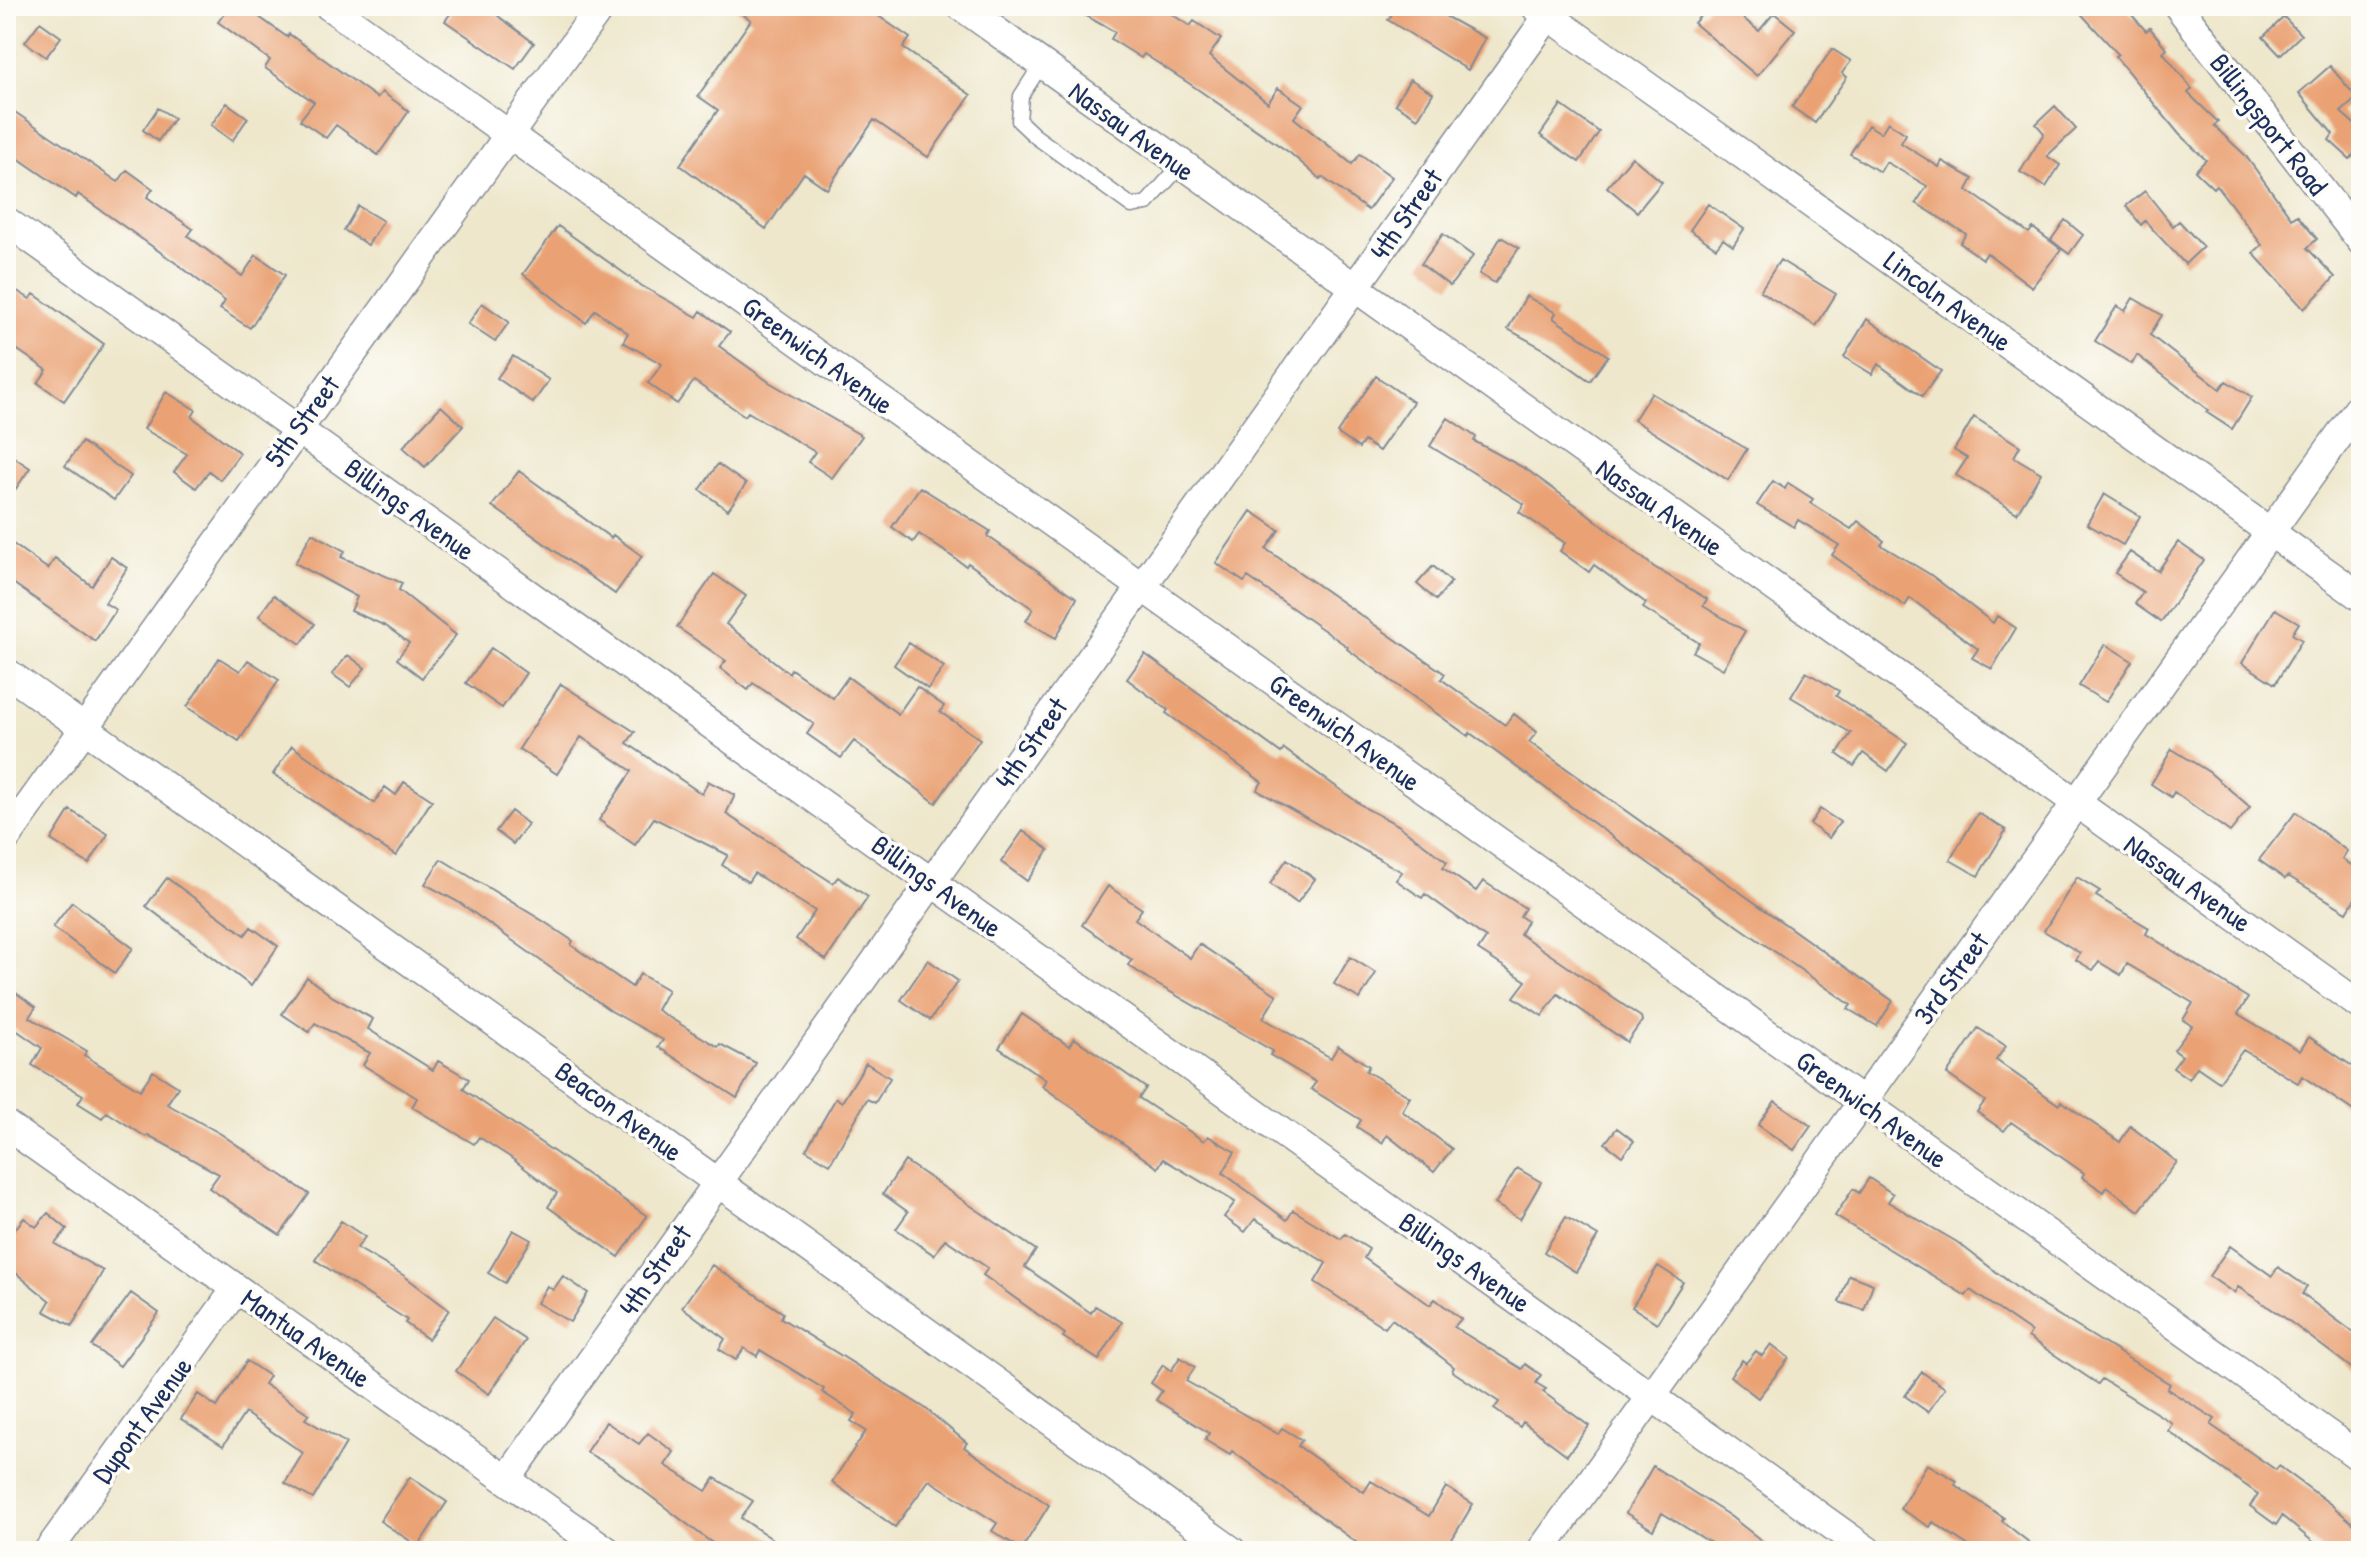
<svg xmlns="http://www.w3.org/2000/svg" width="2367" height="1557" viewBox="0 0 2367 1557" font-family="'Patrick Hand',sans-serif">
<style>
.building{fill:#eaa274}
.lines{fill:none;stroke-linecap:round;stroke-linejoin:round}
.service-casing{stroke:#848b95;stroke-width:17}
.minor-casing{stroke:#848b95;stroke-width:31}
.service{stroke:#fff;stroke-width:14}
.minor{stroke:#fff;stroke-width:28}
.labels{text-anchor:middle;stroke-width:7;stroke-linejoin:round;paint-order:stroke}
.street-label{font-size:28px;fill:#1b2f5e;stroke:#fdfcf7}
</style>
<rect width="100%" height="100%" fill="#fdfcf7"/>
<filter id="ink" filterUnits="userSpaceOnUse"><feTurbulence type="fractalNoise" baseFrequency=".0125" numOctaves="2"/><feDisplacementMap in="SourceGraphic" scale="16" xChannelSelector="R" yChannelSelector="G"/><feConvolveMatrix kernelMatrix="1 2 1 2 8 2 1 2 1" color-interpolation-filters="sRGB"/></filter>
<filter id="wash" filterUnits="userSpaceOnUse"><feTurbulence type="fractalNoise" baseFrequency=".006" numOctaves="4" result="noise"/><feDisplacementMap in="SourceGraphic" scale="32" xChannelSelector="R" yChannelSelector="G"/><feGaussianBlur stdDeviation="1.8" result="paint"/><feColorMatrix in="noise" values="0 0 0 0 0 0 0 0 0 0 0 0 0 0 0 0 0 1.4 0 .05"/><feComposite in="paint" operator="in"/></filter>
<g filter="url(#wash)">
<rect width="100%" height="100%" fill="#eee7cc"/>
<g id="blocks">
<path class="building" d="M230,6H244L287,37L289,34L377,98L382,92L409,111L378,155L336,125L326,138L300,120L314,102L265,68L270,60L218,22Z
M456,6H485L534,43L515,69L445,21Z
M731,6H864L910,38L903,48L971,95L928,157L874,120L827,189L804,173L766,229L680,165L718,110L698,96L751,20Z
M1068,6H1159L1190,26L1194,21L1221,39L1209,56L1268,103L1278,88L1303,105L1294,118L1352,164L1360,154L1392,177L1368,210L1322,177L1320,179L1290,153L1190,84L1144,54L1141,58L1111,39L1115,32Z
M1397,6H1427L1485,38L1468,70L1388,20Z
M1709,6H1728L1759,31L1774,13L1795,30L1757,76L1694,23Z
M2074,6H2124L2146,31L2150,28L2167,49L2163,52L2192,89L2188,93L2218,122L2214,126L2245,155L2292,219L2297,215L2317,239L2307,248L2335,277L2304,309L2253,253L2262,245L2216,185L2213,188L2195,171L2206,160L2179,134L2115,56L2118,54Z
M2284,17L2301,35L2280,55L2263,37Z
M40,22L61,37L46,57L25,42Z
M1832,49L1851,61L1842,73L1847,77L1815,123L1792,107Z
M2330,66L2357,98L2341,112L2361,130V147L2350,159L2329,140L2333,134L2299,93Z
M1410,79L1433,93L1418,118L1395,104Z
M227,103L248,118L232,141L211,125Z
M1561,105L1599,132L1579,162L1540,135Z
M6,106L118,182L127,170L153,189L147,197L193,229L188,236L242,276L256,255L285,275L250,328L220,309L225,301L180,266L78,194L76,198L6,150Z
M2055,106L2076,129L2047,156L2060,165L2046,187L2020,172L2044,133L2036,124Z
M158,108L174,118L158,141L143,130Z
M1888,122L1906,134L1901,143L1939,167L1942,161L1973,179L1967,190L2029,233L2033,228L2061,249L2032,287L1987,253L1983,259L1960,243L1966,234L1916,203L1927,186L1886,162L1880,172L1850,154L1868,125L1881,133Z
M1632,157L1662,182L1637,212L1607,187Z
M2145,191L2173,226L2179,221L2203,247L2185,264L2145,221L2141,225L2126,206Z
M1708,204L1744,229L1733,246L1723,239L1716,248L1690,230Z
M358,206L383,221L368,245L344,230Z
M2065,220L2083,235L2069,254L2051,240Z
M558,226L642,286L697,317L701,311L730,332L719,346L769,382L862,436L832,478L808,462L815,452L748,412L745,416L694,381L677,404L648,383L662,364L623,342L628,333L595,310L586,323L523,274Z
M1443,234L1473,256L1450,286L1421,264Z
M1501,237L1519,248L1495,283L1479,274Z
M1780,260L1836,294L1816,326L1760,291Z
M6,284L30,299L34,294L104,344L64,401L38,383L47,370L6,342Z
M1526,296L1556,313L1553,318L1608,356L1590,381L1549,352L1508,329Z
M2133,298L2162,315L2150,335L2220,389L2226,381L2252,397L2232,429L2206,412L2208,410L2137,355L2132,364L2095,341L2117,306L2125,311Z
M482,303L509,322L495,342L468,324Z
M1867,319L1941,371L1922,396L1878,364L1872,374L1844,357Z
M513,356L549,380L533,403L497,378Z
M1376,376L1413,402L1379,451L1364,441L1359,448L1337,433Z
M166,392L196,410L192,417L240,453L220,480L209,471L196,488L174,472L187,454L144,429Z
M1651,393L1747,449L1728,480L1634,420Z
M441,406L463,426L425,467L403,447Z
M1974,417L2020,446L2014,457L2041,473L2017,513L1956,475L1967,458L1954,450Z
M1448,418L1476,437L1474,441L1526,469L1588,514L1654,567L1707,599L1703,606L1745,631L1723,669L1693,652L1699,643L1643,608L1646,603L1594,565L1589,572L1560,551L1565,543L1519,512L1524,504L1430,446Z
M82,442L131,476L114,500L65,466Z
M6,452L30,468L6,503Z
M718,464L746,484L728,510L700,490Z
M519,471L611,538L613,535L642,556L615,594L492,506Z
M1773,481L1785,489L1788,483L1813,499L1810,503L1851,529L1858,521L1884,541L1881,545L1931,575L1993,623L1997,616L2016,628L1992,669L1972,658L1978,649L1910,598L1905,606L1832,555L1839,545L1798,520L1794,527L1757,505Z
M920,487L990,531L987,536L1077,598L1056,638L1026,621L1033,609L968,563L966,566L919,534L913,542L892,527Z
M2104,494L2140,516L2123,545L2087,524Z
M1251,511L1279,530L1266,549L1445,674L1441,679L1505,725L1514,714L1537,732L1529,742L1893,1001L1877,1026L1848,1009L1851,1005L1651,865L1470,733L1468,736L1347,649L1348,647L1248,577L1244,582L1216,563Z
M312,533L345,551L341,557L402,583L399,590L456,635L422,678L397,659L409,643L386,626L351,611L357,597L295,563Z
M6,539L48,569L55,558L92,586L111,557L127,568L105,603L116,610L95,641L6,578Z
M2178,542L2204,560L2161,622L2135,604L2143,592L2115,573L2130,552L2158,571Z
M1433,566L1451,582L1436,600L1417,584Z
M714,574L746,596L726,624L789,673L791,669L833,698L848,677L898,714L917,687L944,706L940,712L980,739L936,803L854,741L841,758L807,734L814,724L753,683L748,690L720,668L726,661L677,627Z
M274,595L315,624L301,644L259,616Z
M2275,609L2299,623L2292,634L2302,640L2275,684L2242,663Z
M909,643L944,667L928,689L894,665Z
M2105,644L2132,661L2106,702L2079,686Z
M491,648L526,673L502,708L466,683Z
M1145,654L1281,753L1284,749L1367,809L1398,825L1447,862L1443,868L1476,891L1483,881L1525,908L1520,916L1527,921L1520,934L1641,1017L1642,1021L1627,1042L1558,994L1542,1016L1514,997L1526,981L1478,950L1486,938L1425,894L1422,898L1396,880L1402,872L1257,790L1262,782L1166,713L1168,710L1127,679Z
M348,655L365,668L350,687L332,674Z
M219,658L240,671L248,660L279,680L239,741L187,707Z
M1806,672L1839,691L1836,696L1907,743L1888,771L1863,753L1854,766L1837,754L1851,733L1791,697Z
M561,684L635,732L627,743L702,794L708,781L735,795L726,814L833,883L838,877L868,897L826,960L796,939L815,911L754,873L748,882L722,865L728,855L654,818L635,845L599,820L632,771L581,737L557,774L519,749Z
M292,746L374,803L385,787L396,795L404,782L432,800L396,856L273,774Z
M2172,749L2209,772L2250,807L2230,832L2174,792L2171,797L2151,784Z
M1820,809L1840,822L1829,838L1810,824Z
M70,810L108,834L89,864L51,840Z
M511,811L528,824L513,844L496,831Z
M2296,812L2347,851L2342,859L2361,871V889L2347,912L2288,876L2285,879L2259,860Z
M1978,813L2006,830L1978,876L1950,860Z
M1023,831L1049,850L1027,881L1001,862Z
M441,859L543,921L573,941L571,945L632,987L640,974L668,990L657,1010L718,1047L720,1044L756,1063L737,1098L658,1047L663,1040L611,1011L460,903L425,884Z
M1287,859L1315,879L1297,903L1270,884Z
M2077,877L2100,891L2096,896L2149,928L2146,934L2248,998L2238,1014L2300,1051L2309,1037L2361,1072V1116L2302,1076L2298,1083L2243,1050L2219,1082L2197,1067L2189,1079L2173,1068L2182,1056L2174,1050L2192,1026L2183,1020L2193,1003L2127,964L2121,975L2099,962L2093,970L2076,960L2080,953L2044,931Z
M167,878L245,935L251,927L278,946L251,986L146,906Z
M1108,886L1142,909L1135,919L1190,958L1199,944L1277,995L1263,1018L1331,1058L1338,1046L1369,1066L1366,1071L1410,1097L1402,1111L1452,1149L1434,1172L1387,1135L1382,1143L1357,1127L1361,1120L1311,1089L1316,1082L1270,1055L1273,1051L1153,982L1128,965L1132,960L1082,925Z
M72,902L133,948L115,973L53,927Z
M1350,957L1376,973L1360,999L1334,984Z
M928,960L958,981L930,1020L901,1000Z
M307,977L333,997L373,1019L368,1029L433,1070L438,1061L469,1079L463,1089L647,1216L619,1257L548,1207L557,1193L510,1157L479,1137L474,1144L412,1107L417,1098L363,1065L370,1053L315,1023L309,1032L282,1014Z
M6,986L36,1007L29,1017L87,1051L84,1055L140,1090L153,1071L178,1087L167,1104L221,1134L309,1194L280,1235L209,1188L219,1174L148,1135L146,1137L107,1112L102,1118L78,1103L83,1095L32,1065L42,1048L6,1023Z
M1022,1014L1069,1046L1074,1038L1099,1055L1146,1088L1139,1098L1204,1141L1208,1136L1235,1152L1223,1173L1287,1220L1293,1210L1341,1239L1345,1234L1369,1249L1364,1258L1430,1305L1435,1299L1461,1319L1454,1327L1522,1369L1525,1364L1541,1375L1536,1383L1546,1389L1543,1392L1589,1426L1567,1455L1523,1422L1520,1427L1494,1409L1499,1402L1452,1371L1454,1367L1392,1319L1385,1328L1315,1282L1326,1263L1255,1219L1245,1232L1224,1217L1235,1202L1163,1159L1158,1168L1042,1086L1046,1080L999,1048Z
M1978,1028L2006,1046L1996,1060L2059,1105L2061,1101L2120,1142L2130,1126L2177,1162L2139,1211L2107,1187L2104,1192L2082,1177L2084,1173L2011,1122L2004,1131L1977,1112L1985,1101L1947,1074Z
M866,1063L890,1078L875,1103L867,1099L830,1164L806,1150L836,1098L842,1102Z
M1775,1101L1811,1126L1794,1150L1758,1125Z
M1617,1128L1634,1141L1622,1156L1605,1143Z
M905,1161L1036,1250L1025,1267L1091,1313L1095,1306L1122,1322L1099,1360L1063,1337L1065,1334L983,1275L988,1268L945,1239L934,1255L896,1229L908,1212L883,1194Z
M1517,1168L1541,1182L1520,1219L1495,1204Z
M1869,1178L1893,1194L1888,1202L1957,1242L2029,1297L2170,1384L2167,1389L2215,1419L2211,1425L2276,1470L2279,1466L2329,1503L2361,1530V1551H2324L2282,1516L2276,1525L2250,1506L2258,1494L2168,1431L2172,1423L2102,1379L2098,1384L2028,1337L2031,1332L1970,1290L1966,1296L1835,1216L1853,1189L1859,1193Z
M48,1213L67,1229L55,1244L103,1271L72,1326L44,1311L50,1301L6,1265V1240L24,1218L36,1227Z
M1566,1217L1598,1236L1576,1272L1544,1252Z
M341,1221L365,1237L357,1248L403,1275L449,1310L428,1339L405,1323L407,1320L315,1260Z
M513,1230L531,1240L505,1283L488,1273Z
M2230,1246L2272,1276L2278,1267L2307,1287L2302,1294L2361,1338V1375L2285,1318L2238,1287L2234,1293L2209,1276Z
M712,1265L783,1313L781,1318L925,1408L967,1443L964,1447L1049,1505L1022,1549L992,1531L997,1523L929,1480L895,1527L832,1482L866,1431L851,1421L856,1414L822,1392L824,1389L760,1350L757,1356L744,1348L736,1360L719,1349L725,1339L682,1307Z
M1658,1266L1683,1282L1657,1323L1632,1307Z
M1849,1275L1873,1284L1864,1310L1839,1302Z
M563,1276L588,1293L570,1322L537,1303L547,1286L553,1290Z
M131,1293L159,1313L120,1366L92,1346Z
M493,1318L526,1340L489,1394L456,1371Z
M1771,1344L1789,1358L1758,1398L1730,1376L1742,1360L1746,1363L1756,1351L1762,1356Z
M1180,1357L1195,1367L1186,1381L1278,1434L1282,1428L1302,1440L1298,1446L1364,1492L1371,1481L1429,1516L1446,1487L1473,1504L1445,1551H1368L1232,1451L1230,1455L1205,1440L1209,1433L1156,1400L1162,1391L1151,1383L1163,1365L1171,1371Z
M247,1361L269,1376L264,1384L309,1414L305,1419L346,1443L313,1499L285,1483L303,1453L245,1413L223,1446L181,1419L198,1394L217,1407Z
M1922,1372L1945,1388L1928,1412L1905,1396Z
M606,1422L639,1444L648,1433L674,1452L665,1465L706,1491L715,1478L753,1501L741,1518L790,1551H725L708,1540L611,1466L586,1452Z
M1927,1464L1957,1481L1955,1485L2004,1518L2002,1521L2040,1551H1976L1933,1522L1930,1527L1900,1509Z
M1653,1466L1730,1516L1775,1551H1724L1662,1513L1653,1530L1626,1513Z
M410,1477L447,1502L418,1546L380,1521Z"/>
</g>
</g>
<g filter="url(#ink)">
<use href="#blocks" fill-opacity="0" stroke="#848b95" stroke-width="2"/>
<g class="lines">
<defs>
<path id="service" d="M1041,65L1021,96L1019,121L1035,136L1132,206L1147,203L1180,166"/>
<path id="minor" d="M329,6L2361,1458
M961,6L2361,1006
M1535,6L2361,597
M2178,6L2361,241
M6,221L1868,1551
M6,672L1232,1551
M6,838L601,6
M6,1125L607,1551
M507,1479L1555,6
M48,1551L236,1289
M1541,1551L2361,405"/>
</defs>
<use href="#service" class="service-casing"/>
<use href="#minor" class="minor-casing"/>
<use href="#service" class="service"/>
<use href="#minor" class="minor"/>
</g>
</g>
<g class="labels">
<g class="street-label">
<text transform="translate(2269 124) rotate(52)" y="10">Billingsport Road</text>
<text transform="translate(1132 131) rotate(36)" y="10">Nassau Avenue</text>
<text transform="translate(1406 214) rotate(-55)" y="10">4th Street</text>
<text transform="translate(1948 301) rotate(36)" y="10">Lincoln Avenue</text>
<text transform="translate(818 355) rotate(36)" y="10">Greenwich Avenue</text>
<text transform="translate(302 421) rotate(-54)" y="10">5th Street</text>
<text transform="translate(1660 507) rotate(35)" y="10">Nassau Avenue</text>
<text transform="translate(410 509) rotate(36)" y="10">Billings Avenue</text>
<text transform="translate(1345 732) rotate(36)" y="10">Greenwich Avenue</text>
<text transform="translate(1031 743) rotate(-55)" y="10">4th Street</text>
<text transform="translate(2188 883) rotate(35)" y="10">Nassau Avenue</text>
<text transform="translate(937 886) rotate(36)" y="10">Billings Avenue</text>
<text transform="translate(1951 978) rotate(-54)" y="10">3rd Street</text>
<text transform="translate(1872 1109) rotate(36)" y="10">Greenwich Avenue</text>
<text transform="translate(619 1111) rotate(36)" y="10">Beacon Avenue</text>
<text transform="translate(1465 1262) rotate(35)" y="10">Billings Avenue</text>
<text transform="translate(655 1270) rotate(-55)" y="10">4th Street</text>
<text transform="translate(306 1338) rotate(35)" y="10">Mantua Avenue</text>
<text transform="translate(142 1420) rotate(-54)" y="10">Dupont Avenue</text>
</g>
</g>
<rect width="2367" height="1557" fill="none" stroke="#fdfcf7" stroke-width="32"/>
</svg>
